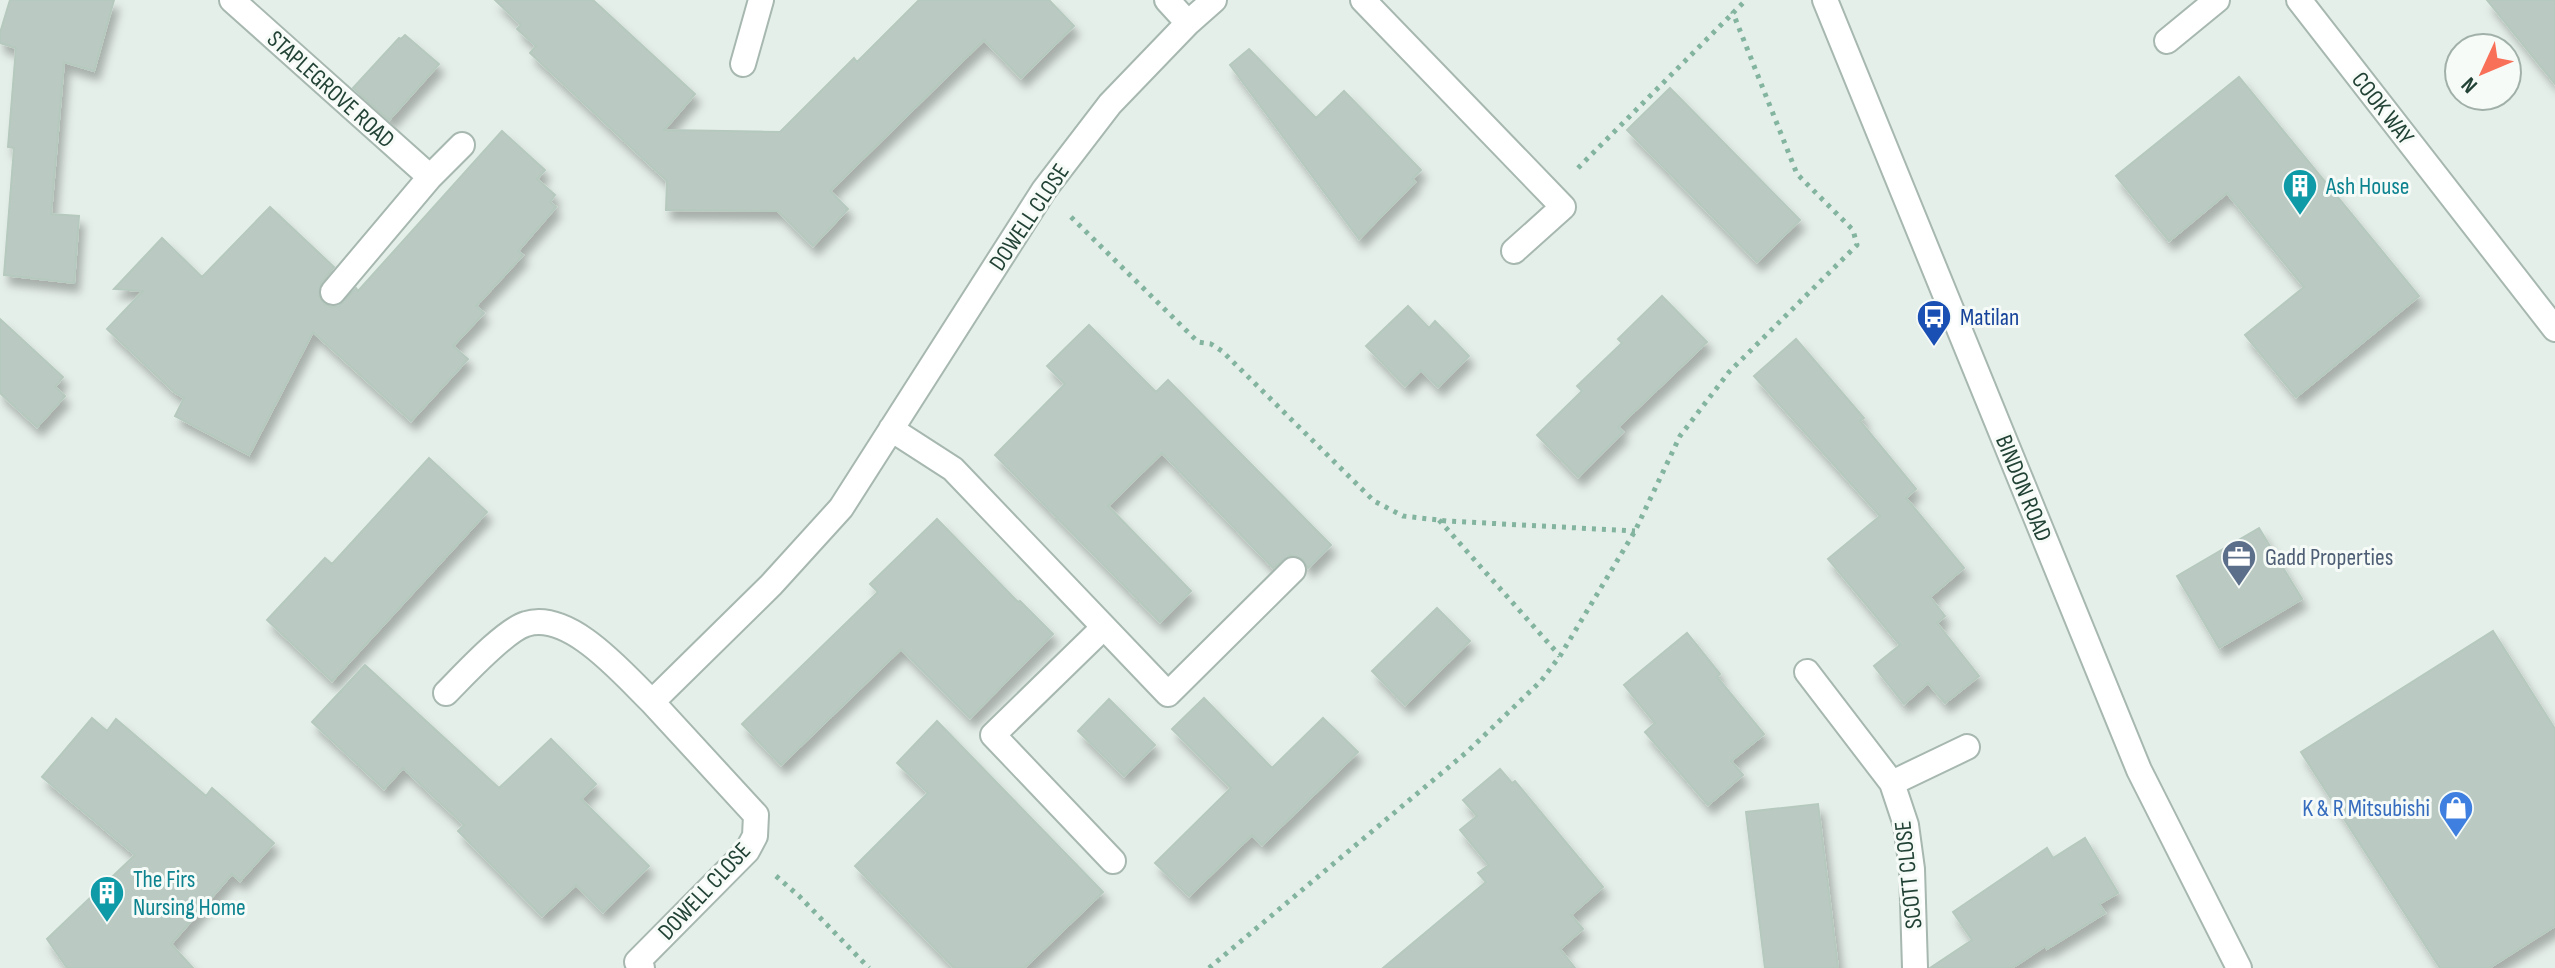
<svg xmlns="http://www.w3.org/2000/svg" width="2555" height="968" viewBox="0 0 2555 968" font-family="'Sofia Sans Condensed',sans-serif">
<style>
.building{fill:#bacac2;stroke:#b6c9bf;stroke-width:2;filter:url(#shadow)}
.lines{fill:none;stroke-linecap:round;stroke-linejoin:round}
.service-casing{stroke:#a7b8b0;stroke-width:28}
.minor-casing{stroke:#a7b8b0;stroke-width:28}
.path{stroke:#83b4a0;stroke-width:5;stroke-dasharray:4 6;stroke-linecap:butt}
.service{stroke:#fff;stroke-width:24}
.minor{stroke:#fff;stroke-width:24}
.labels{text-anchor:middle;stroke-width:6;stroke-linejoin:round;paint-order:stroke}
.street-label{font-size:24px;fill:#224236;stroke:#f6fbf8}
.culture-label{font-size:24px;fill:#0d838f;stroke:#f6fbf8;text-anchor:start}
.transit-label{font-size:24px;fill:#164399;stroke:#f6fbf8;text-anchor:start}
.service-label{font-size:24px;fill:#4e5e75;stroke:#f6fbf8;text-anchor:start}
.shop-label{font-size:24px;fill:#366cbe;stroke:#f6fbf8;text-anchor:end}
</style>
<defs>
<filter id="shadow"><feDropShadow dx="5" dy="9" stdDeviation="4" flood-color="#0004"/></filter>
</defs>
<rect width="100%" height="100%" fill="#e5efe9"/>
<path class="building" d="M10,0H114L94,71L64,62L51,214L79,216L74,283L4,275L14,148L8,147L16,48L0,43V33Z
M495,0H593L695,94L664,130L780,132L854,58L857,62L919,0H1049L1074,26L1021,78L984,40L830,191L848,209L813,246L778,211L666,210L667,181L530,53L536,46L517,29L521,25Z
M2487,0H2555V84Z
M405,35L439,64L389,120L353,88L399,38L401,39Z
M1249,49L1316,118L1344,91L1421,170L1412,179L1415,182L1359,239L1230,65Z
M2239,77L2419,296L2296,397L2245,335L2304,287L2227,193L2169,241L2116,176Z
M1670,88L1800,220L1757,262L1627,130Z
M502,131L545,170L537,179L555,195L550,202L556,207L518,251L523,255L476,306L484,313L453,346L468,359L411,421L313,332L249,455L175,416L184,398L174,392L107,329L143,291L114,289L162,238L202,277L270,207L334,267L321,283L319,296L324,304L331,307L339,306L356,288L358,291Z
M1662,296L1707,342L1618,427L1623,432L1578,477L1537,435L1582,391L1577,386L1622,343L1618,339Z
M1408,306L1429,328L1435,321L1469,356L1438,387L1421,370L1405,386L1366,346Z
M0,319L63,377L55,387L65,396L37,427L0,393Z
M1089,325L1156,392L1168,380L1331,545L1308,568L1303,559L1290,555L1273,568L1162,453L1108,506L1191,591L1160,622L995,455L1065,384L1047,366Z
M1796,339L1864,418L1860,421L1916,489L1906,498L1964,568L1930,597L1945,616L1937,623L1979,676L1945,703L1928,683L1904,704L1874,666L1900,645L1828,559L1880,516L1754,376Z
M429,458L487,512L332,681L267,620L325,558L332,564Z
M937,519L1018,602L1020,601L1053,634L970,718L901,649L781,765L742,724L878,592L870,584Z
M2259,528L2302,599L2219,648L2177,576Z
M1437,608L1470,641L1405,705L1372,671Z
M2493,631L2555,729V926L2489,968H2440L2301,752Z
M1687,633L1720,674L1717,677L1764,734L1731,761L1743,775L1708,805L1645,732L1655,723L1624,685Z
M365,665L499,788L551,739L596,784L581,799L649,866L603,912L576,885L542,916L458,831L464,825L403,768L384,789L312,722Z
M1204,698L1272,768L1323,718L1358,752L1262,845L1252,835L1189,896L1155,863L1231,788L1172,729Z
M1109,699L1155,745L1124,776L1078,731Z
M92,718L107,731L116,719L206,796L212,788L274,843L240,881L232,874L171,944L193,968H67L47,939L135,855L42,777Z
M937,721L1103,892L1024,968H954L855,866L928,793L897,763Z
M1500,769L1512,783L1515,781L1603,887L1571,915L1583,929L1560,949L1575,968H1383L1486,882L1478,873L1489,865L1460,830L1477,816L1463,800Z
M1818,804L1838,968H1765L1746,812Z
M2085,838L2118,893L2099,904L2105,913L2047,949L2045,946L2012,968H1930L1972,940L1953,912L2047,848L2053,858Z"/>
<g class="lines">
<defs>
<path id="service" d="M232,0L430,177
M333,292L430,177L462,145"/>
<path id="minor" d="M1167,0L1188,23
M1363,0L1563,207L1514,251
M1825,0L2139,770L2239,968
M2299,0L2555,329
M2167,41L2217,0
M743,64L761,0
M891,429L953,469L1168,694L1293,570
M1104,627L993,735L1113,861
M1807,672L1892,783L1906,825L1912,869L1915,968
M446,693C463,676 505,630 526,624C570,610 624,675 652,702
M1892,783L1967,747
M642,968L637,962L747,851L755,836L756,815L652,702L771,585L841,508L1044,190L1110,104L1188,23L1214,0"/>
</defs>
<use href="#service" class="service-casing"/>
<use href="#minor" class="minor-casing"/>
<path class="path" d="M1578,168L1733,13
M1071,217L1198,342L1211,344L1222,351L1374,501L1403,516L1447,521L1635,531
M1439,520L1560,656
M776,876L799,896L869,968
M1209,968L1468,751L1541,681L1560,656L1635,531L1680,436L1729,372L1857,245L1853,230L1797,174L1733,13L1746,0"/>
<use href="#service" class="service"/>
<use href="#minor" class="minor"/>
</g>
<defs>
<symbol id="building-pin" viewBox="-11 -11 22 30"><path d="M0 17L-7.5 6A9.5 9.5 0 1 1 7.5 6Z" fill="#0f9aa8" stroke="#f6fbf8"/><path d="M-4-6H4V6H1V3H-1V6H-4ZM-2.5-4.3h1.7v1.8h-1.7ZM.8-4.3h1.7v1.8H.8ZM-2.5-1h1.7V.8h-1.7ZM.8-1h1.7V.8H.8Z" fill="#fff"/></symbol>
<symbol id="bus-pin" viewBox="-11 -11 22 30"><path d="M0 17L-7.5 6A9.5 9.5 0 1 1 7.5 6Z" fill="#1a4fb4" stroke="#f6fbf8"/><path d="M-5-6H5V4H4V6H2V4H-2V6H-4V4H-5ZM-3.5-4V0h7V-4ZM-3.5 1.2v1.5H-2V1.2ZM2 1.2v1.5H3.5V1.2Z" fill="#fff"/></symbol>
<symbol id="office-pin" viewBox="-11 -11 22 30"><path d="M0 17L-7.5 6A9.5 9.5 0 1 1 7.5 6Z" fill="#5c6f8a" stroke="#f6fbf8"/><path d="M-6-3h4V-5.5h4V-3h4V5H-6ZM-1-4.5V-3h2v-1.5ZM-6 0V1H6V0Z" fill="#fff"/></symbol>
<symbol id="shop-pin" viewBox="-11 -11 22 30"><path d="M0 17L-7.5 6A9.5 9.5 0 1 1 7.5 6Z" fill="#3f7fe0" stroke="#f6fbf8"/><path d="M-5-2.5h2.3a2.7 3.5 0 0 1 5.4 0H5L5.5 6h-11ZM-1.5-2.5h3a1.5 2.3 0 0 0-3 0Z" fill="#fff"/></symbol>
</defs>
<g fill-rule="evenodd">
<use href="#building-pin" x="2280" y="166" width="40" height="54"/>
<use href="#bus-pin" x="1914" y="297" width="40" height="54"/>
<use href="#office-pin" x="2219" y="537" width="40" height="54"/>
<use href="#shop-pin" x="2436" y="788" width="40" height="54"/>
<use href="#building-pin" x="87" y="873" width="40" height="54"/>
</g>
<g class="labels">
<g class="street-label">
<text transform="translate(331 89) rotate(42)" y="8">STAPLEGROVE ROAD</text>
<text transform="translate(2383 108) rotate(52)" y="8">COOK WAY</text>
<text transform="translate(1029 217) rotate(-56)" y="8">DOWELL CLOSE</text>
<text transform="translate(2024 488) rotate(68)" y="8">BINDON ROAD</text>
<text transform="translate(1908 875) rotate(-96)" y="8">SCOTT CLOSE</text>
<text transform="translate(704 891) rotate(-47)" y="8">DOWELL CLOSE</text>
</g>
<g class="culture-label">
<text x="2326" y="194">Ash House</text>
<text x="133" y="887">The Firs<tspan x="133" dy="28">Nursing Home</tspan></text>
</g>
<g class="transit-label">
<text x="1960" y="325">Matilan</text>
</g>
<g class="service-label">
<text x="2265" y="565">Gadd Properties</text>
</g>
<g class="shop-label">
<text x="2430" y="816">K &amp; R Mitsubishi</text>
</g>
</g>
<g transform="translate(2483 72) rotate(226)"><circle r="38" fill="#f6fbf8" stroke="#a1b1aa" stroke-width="2"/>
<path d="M0-6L14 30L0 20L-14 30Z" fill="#f97058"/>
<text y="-12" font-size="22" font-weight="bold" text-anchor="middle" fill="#224236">N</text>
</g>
</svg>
